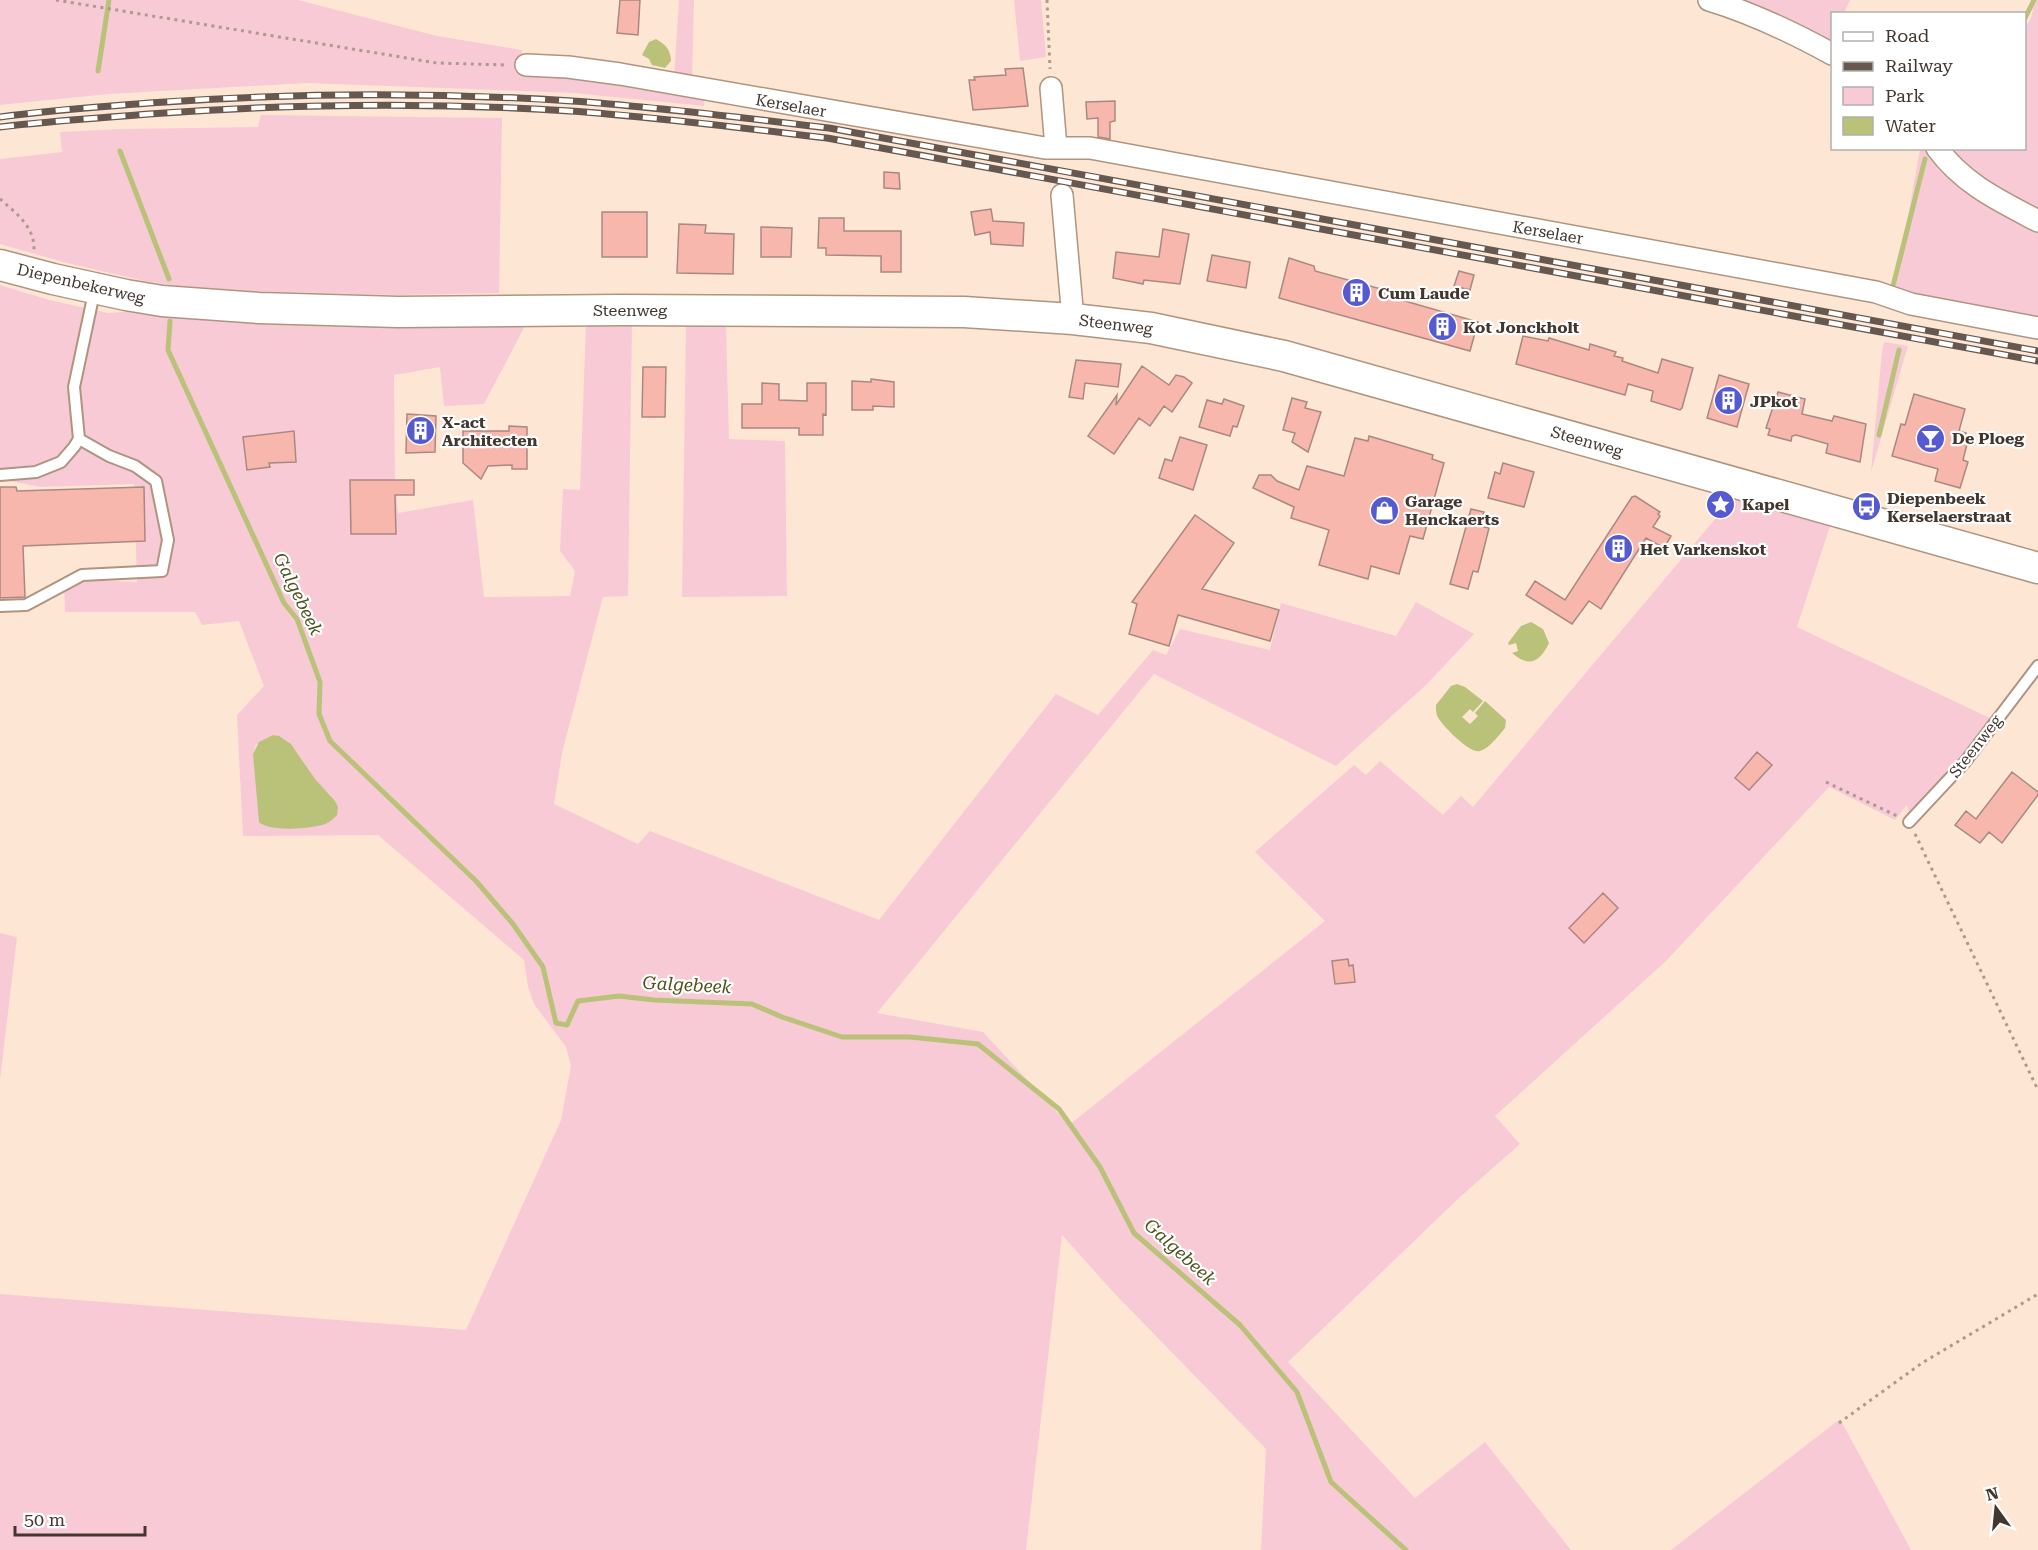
<svg xmlns="http://www.w3.org/2000/svg" width="2038" height="1550" viewBox="0 0 2038 1550" font-family="'Roboto Serif',serif">
<style>
.green{fill:#f7cad6;fill-rule:evenodd}
.water{fill:#b9c278}
.lines{fill:none;stroke-linecap:round;stroke-linejoin:round}
.stream{stroke:#b9c278;stroke-width:5}
.building{fill:#f8b7ac;stroke:#aa8882;stroke-width:1.5}
.service-casing{stroke:#af9480;stroke-width:14}
.minor-casing{stroke:#af9480;stroke-width:24}
.secondary-casing{stroke:#af9480;stroke-width:33}
.path{stroke:#ad9a8d;stroke-width:3;stroke-dasharray:3 4.5;stroke-linecap:butt}
.service{stroke:#fff;stroke-width:10}
.minor{stroke:#fff;stroke-width:21}
.secondary{stroke:#fff;stroke-width:30}
.rail-casing{stroke:#66584e;stroke-width:7}
.rail{stroke:#fff;stroke-width:4.5;stroke-dasharray:14;stroke-linecap:butt}
.labels{text-anchor:middle;stroke-width:4.5;stroke-linejoin:round;paint-order:stroke}
.street-label{font-size:16px;fill:#42362e;stroke:#fff}
.poi-label{font-size:16px;font-weight:bold;fill:#42362e;stroke:#fff;text-anchor:start}
.water-label{font-size:18px;font-style:italic;fill:#4d521b;stroke:#fff}
</style>
<rect width="100%" height="100%" fill="#fee6d5"/>
<path class="green" d="M0,0H298L437,36L522,50L521,69L705,94L704,106L574,93L307,83L108,94L0,105Z
M679,0H694L692,80L674,78Z
M1014,0H1041L1046,57L1020,61Z
M1739,0H1850L1844,13L1832,14V38L1831,42Z
M2035,0H2038V214L1987,185L1947,149L2024,148L2025,28L2031,18Z
M261,115L502,118L499,293L397,295L201,290L144,281L67,263L0,244V159L62,152L60,132L123,129L258,127Z
M1920,149H1931L2038,225V319L1895,290Z
M0,285L49,300L108,313L136,311L527,322L484,404L444,406L440,367L394,375L395,481L398,513L473,500L484,597L570,596L575,571L560,551L563,489L580,490L586,323H632L628,596L603,597L562,753L554,804L638,844L650,831L879,920L1056,694L1098,715L1153,650L1166,655L1180,629L1270,650L1281,603L1396,636L1416,602L1474,634L1426,685L1336,766L1154,674L877,1013L983,1032L1069,1125L1325,921L1255,852L1354,765L1366,775L1380,761L1443,815L1461,796L1473,807L1732,499L1830,526L1797,627L1990,718L2000,725L1912,826L1907,805L1895,820L1829,787L1666,961L1495,1116L1520,1144L1460,1197L1288,1362L1415,1498L1485,1442L1571,1550H1261L1266,1449L1115,1294L1062,1235L1026,1550H0V1294L466,1330L561,1120L571,1066L566,1047L534,1004L528,987L524,960L378,835L243,836L237,715L264,686L239,621L202,625L195,612H65L64,579L137,582L134,484L40,487L0,479ZM273,735C295,739 302,763 314,779C319,785 325,790 331,796L253,754L256,745Z
M686,324H726L729,439L785,441L787,596L682,597Z
M1884,342L1908,346L1871,472L1882,351Z
M0,933L17,937L0,1080Z
M1840,1419L1911,1550H1671Z"/>
<path class="water" d="M656,39C665,44 671,50 671,61L665,68L652,65L649,59L642,55L649,42Z
M1531,622L1543,629L1549,643C1540,662 1529,668 1512,653L1518,651L1516,643L1509,645L1508,643L1521,626Z
M1457,684L1465,687L1483,701L1473,712L1470,709L1462,717L1470,724L1478,716L1475,713L1485,701L1506,720L1505,728C1499,735 1490,748 1480,751C1470,754 1445,728 1439,719C1436,715 1436,711 1436,705L1451,686Z
M273,735L279,736L291,744L315,779L335,801L338,807L337,815C334,818 330,822 325,824C312,829 269,832 259,822L253,754L259,742Z"/>
<g class="lines">
<path class="stream" d="M2024,20L2034,0
M98,71L109,0
M120,151L169,279
M1892,290L1925,159
M170,321L168,350L284,603L297,619L320,682L319,714L330,741L476,881L513,924L543,967L556,1023L567,1025L578,1001L619,996L654,1000L752,1004L782,1017L842,1037H910L978,1044L1059,1109L1100,1167L1134,1233L1240,1325L1297,1392L1331,1482L1406,1550
M1879,435L1899,350"/>
</g>
<path class="building" d="M620,0H640L638,35L617,33Z
M1023,68L1028,106L973,110L969,80H975L974,77L1006,75L1005,69Z
M1115,101V121L1110,122V139L1098,137V118L1087,119L1086,102Z
M884,172L899,173L900,189L884,188Z
M991,209L993,221L1024,223L1023,246L991,244L990,232L975,235L971,212Z
M602,212H647V257H602Z
M819,218H844V231H901V272H881V256L826,255V248H818Z
M679,224L706,225L705,233L734,234L733,274L677,273Z
M761,227L792,228L791,257H761Z
M1163,229L1189,234L1180,284L1144,280L1143,284L1113,278L1116,252L1159,257Z
M1212,255L1250,262L1246,288L1207,281Z
M1289,258L1314,266L1315,271L1392,292L1391,297L1478,322L1470,351L1279,298Z
M1459,271L1474,275L1470,290L1454,286Z
M1523,336L1548,341L1549,338L1589,350L1590,344L1616,352L1614,356L1623,358L1622,361L1658,373L1662,359L1693,368L1682,408L1680,410L1651,401L1653,391L1628,384L1625,395L1516,364Z
M1076,360L1121,364L1118,387L1085,383L1083,399L1069,397Z
M1142,366L1169,385L1176,375L1184,377L1192,383L1172,412L1164,406L1150,426L1139,418L1114,454L1088,436L1117,395L1116,405Z
M643,367H666L665,417H642Z
M1719,375L1749,384L1737,427L1707,418Z
M871,379L894,382V407L873,406V410H852V381L871,382Z
M762,383L779,384V400L807,401V383H826V415L823,414V435H799V428H742V404H762Z
M1778,392L1805,399L1802,414L1832,421L1834,416L1866,424L1860,462L1826,453L1828,444L1796,435L1792,436L1791,441L1768,435L1770,429L1766,428Z
M1914,394L1965,409L1959,431L1966,433L1964,442L1967,444L1963,460L1968,462L1960,488L1935,481L1938,469L1892,456L1901,424L1905,425Z
M1292,398L1307,402L1305,408L1321,412L1308,452L1292,442L1295,433L1283,430Z
M1224,399L1244,406L1237,427L1233,426L1230,436L1199,427L1207,400L1222,404Z
M407,414L436,416L435,452L406,453Z
M509,426L527,427V469H512V465L488,466L481,479L463,463V431H509Z
M294,431L296,462L269,463L270,467L247,470L243,437Z
M1369,436L1433,455L1432,459L1444,463L1423,539L1410,536L1399,574L1371,566L1368,579L1319,565L1329,530L1291,518L1294,507L1253,488L1259,475H1271L1277,481L1299,490L1307,466L1344,476L1355,438L1368,441Z
M1180,437L1207,445L1193,490L1159,478L1165,459L1172,461Z
M1503,463L1534,472L1524,507L1488,498L1495,472L1500,474Z
M350,480H414V495H395L396,534H351Z
M0,487H16L17,491L144,487L145,541L23,546L25,597L0,598Z
M1635,496L1660,512L1658,514L1660,516L1653,527L1671,536L1664,548L1646,538L1601,609L1589,601L1572,624L1526,595L1535,581L1565,600L1632,497Z
M1471,509L1484,512L1480,526L1489,528L1478,572L1473,571L1468,589L1450,584Z
M1195,515L1234,543L1202,589L1279,610L1270,641L1178,615L1169,646L1129,634L1137,604L1132,602Z
M1757,752L1772,765L1749,790L1735,778Z
M2012,772L2038,792V795L2002,843L1989,832L1980,843L1955,825L1966,811L1976,819Z
M1603,893L1618,908L1584,943L1569,928Z
M1348,959L1349,966L1353,965L1355,982L1335,984L1332,961Z"/>
<g class="lines">
<defs>
<path id="service" d="M0,475L36,472L61,462L74,447L79,439L74,387L95,288
M0,606L26,605L82,575L162,571L168,540L156,481L135,466L109,456L79,439
M1909,822L1965,762L2038,666"/>
<path id="minor" d="M1709,0C1752,13 1792,32 1832,54
M526,65L568,67L620,74L1045,148H1090L1876,292L1911,304L2038,328
M1051,88L1056,148
M1937,148C1963,184 2000,201 2038,221
M1062,195L1073,319"/>
<path id="secondary" d="M0,265L53,279L126,295L162,301L259,308L398,312L621,310L964,312L1073,319L1151,328L1284,356L2038,568"/>
</defs>
<use href="#service" class="service-casing"/>
<use href="#minor" class="minor-casing"/>
<use href="#secondary" class="secondary-casing"/>
<path class="path" d="M56,0L437,63L507,65
M1047,0L1050,69
M0,199C16,213 35,227 34,250
M1826,782L1897,816
M1915,834L2038,1090
M1839,1423L1922,1363L2038,1294"/>
<use href="#service" class="service"/>
<use href="#minor" class="minor"/>
<use href="#secondary" class="secondary"/>
<defs>
<path id="rail" d="M0,117C50,110 99,107 149,103C290,93 431,92 572,101C658,107 744,118 829,128L2038,351
M0,127C50,121 99,118 149,114C289,104 430,102 570,111C656,117 742,128 827,138L2038,361"/>
</defs>
<use href="#rail" class="rail-casing"/>
<use href="#rail" class="rail"/>
</g>
<defs>
<symbol id="building-disc" viewBox="-11 -11 22 22"><circle r="9.5" fill="#555ad1" stroke="#fff"/><path d="M-4-6H4V6H1V3H-1V6H-4ZM-2.5-4.3h1.7v1.8h-1.7ZM.8-4.3h1.7v1.8H.8ZM-2.5-1h1.7V.8h-1.7ZM.8-1h1.7V.8H.8Z" fill="#fff"/></symbol>
<symbol id="bar-disc" viewBox="-11 -11 22 22"><circle r="9.5" fill="#555ad1" stroke="#fff"/><path d="M-6-5H6L.8 .8V4.5H3.5V6h-7V4.5H-.8V.8Z" fill="#fff"/></symbol>
<symbol id="sight-disc" viewBox="-11 -11 22 22"><circle r="9.5" fill="#555ad1" stroke="#fff"/><path d="M0-6L1.8-2.2L6-1.7L2.9 1.2L3.7 5.4L0 3.3L-3.7 5.4L-2.9 1.2L-6-1.7L-1.8-2.2Z" fill="#fff"/></symbol>
<symbol id="bus-disc" viewBox="-11 -11 22 22"><circle r="9.5" fill="#555ad1" stroke="#fff"/><path d="M-5-6H5V4H4V6H2V4H-2V6H-4V4H-5ZM-3.5-4V0h7V-4ZM-3.5 1.2v1.5H-2V1.2ZM2 1.2v1.5H3.5V1.2Z" fill="#fff"/></symbol>
<symbol id="shop-disc" viewBox="-11 -11 22 22"><circle r="9.5" fill="#555ad1" stroke="#fff"/><path d="M-5-2.5h2.3a2.7 3.5 0 0 1 5.4 0H5L5.5 6h-11ZM-1.5-2.5h3a1.5 2.3 0 0 0-3 0Z" fill="#fff"/></symbol>
</defs>
<g fill-rule="evenodd">
<use href="#building-disc" x="1340" y="276" width="33" height="33"/>
<use href="#building-disc" x="1426" y="310" width="33" height="33"/>
<use href="#building-disc" x="1712" y="384" width="33" height="33"/>
<use href="#building-disc" x="404" y="414" width="33" height="33"/>
<use href="#bar-disc" x="1914" y="422" width="33" height="33"/>
<use href="#sight-disc" x="1704" y="488" width="33" height="33"/>
<use href="#bus-disc" x="1850" y="490" width="33" height="33"/>
<use href="#shop-disc" x="1368" y="494" width="33" height="33"/>
<use href="#building-disc" x="1602" y="532" width="33" height="33"/>
</g>
<g class="labels">
<g class="street-label">
<text transform="translate(791 105) rotate(10)" y="6">Kerselaer</text>
<text transform="translate(1548 232) rotate(10)" y="6">Kerselaer</text>
<text transform="translate(81 283) rotate(13)" y="6">Diepenbekerweg</text>
<text x="630" y="316">Steenweg</text>
<text transform="translate(1116 324) rotate(7)" y="6">Steenweg</text>
<text transform="translate(1587 441) rotate(16)" y="6">Steenweg</text>
<text transform="translate(1975 746) rotate(-52)" y="6">Steenweg</text>
</g>
<g class="poi-label">
<text x="1378" y="299">Cum Laude</text>
<text x="1463" y="333">Kot Jonckholt</text>
<text x="1750" y="407">JPkot</text>
<text x="442" y="428">X-act<tspan x="442" dy="18">Architecten</tspan></text>
<text x="1952" y="444">De Ploeg</text>
<text x="1887" y="504">Diepenbeek<tspan x="1887" dy="18">Kerselaerstraat</tspan></text>
<text x="1405" y="507">Garage<tspan x="1405" dy="18">Henckaerts</tspan></text>
<text x="1742" y="510">Kapel</text>
<text x="1640" y="555">Het Varkenskot</text>
</g>
<g class="water-label">
<text transform="translate(298 594) rotate(64)" y="6">Galgebeek</text>
<text transform="translate(687 985) rotate(3)" y="6">Galgebeek</text>
<text transform="translate(1180 1252) rotate(42)" y="6">Galgebeek</text>
</g>
</g>
<rect x="1831" y="12" width="195" height="138" fill="#ffffff" stroke="#b3afab" stroke-width="1.5"/>
<rect x="1843" y="32" width="30" height="9" fill="#ffffff" stroke="#b3afab" stroke-width="1.5"/>
<text x="1885" y="42" font-size="18" fill="#42362e">Road</text>
<rect x="1843" y="62" width="30" height="9" fill="#66584e" stroke="#b3afab" stroke-width="1.5"/>
<text x="1885" y="72" font-size="18" fill="#42362e">Railway</text>
<rect x="1843" y="87" width="30" height="18" fill="#f7cad6" stroke="#b3afab" stroke-width="1.5"/>
<text x="1885" y="102" font-size="18" fill="#42362e">Park</text>
<rect x="1843" y="117" width="30" height="18" fill="#b9c278" stroke="#b3afab" stroke-width="1.5"/>
<text x="1885" y="132" font-size="18" fill="#42362e">Water</text>
<g transform="translate(1996 1508) rotate(345)" stroke="#ffffff" stroke-width="4.5" paint-order="stroke">
<path d="M0-4.5L10 22L0 15L-10 22Z" fill="#42362e"/>
<text y="-9" font-size="16" font-weight="bold" text-anchor="middle" fill="#42362e">N</text>
</g>
<path d="M15 1526v9h130v-9" fill="none" stroke="#42362e" stroke-width="3"/>
<text x="24" y="1526" font-size="18" fill="#42362e" stroke="#ffffff" stroke-width="4.5" paint-order="stroke">50 m</text>
</svg>
